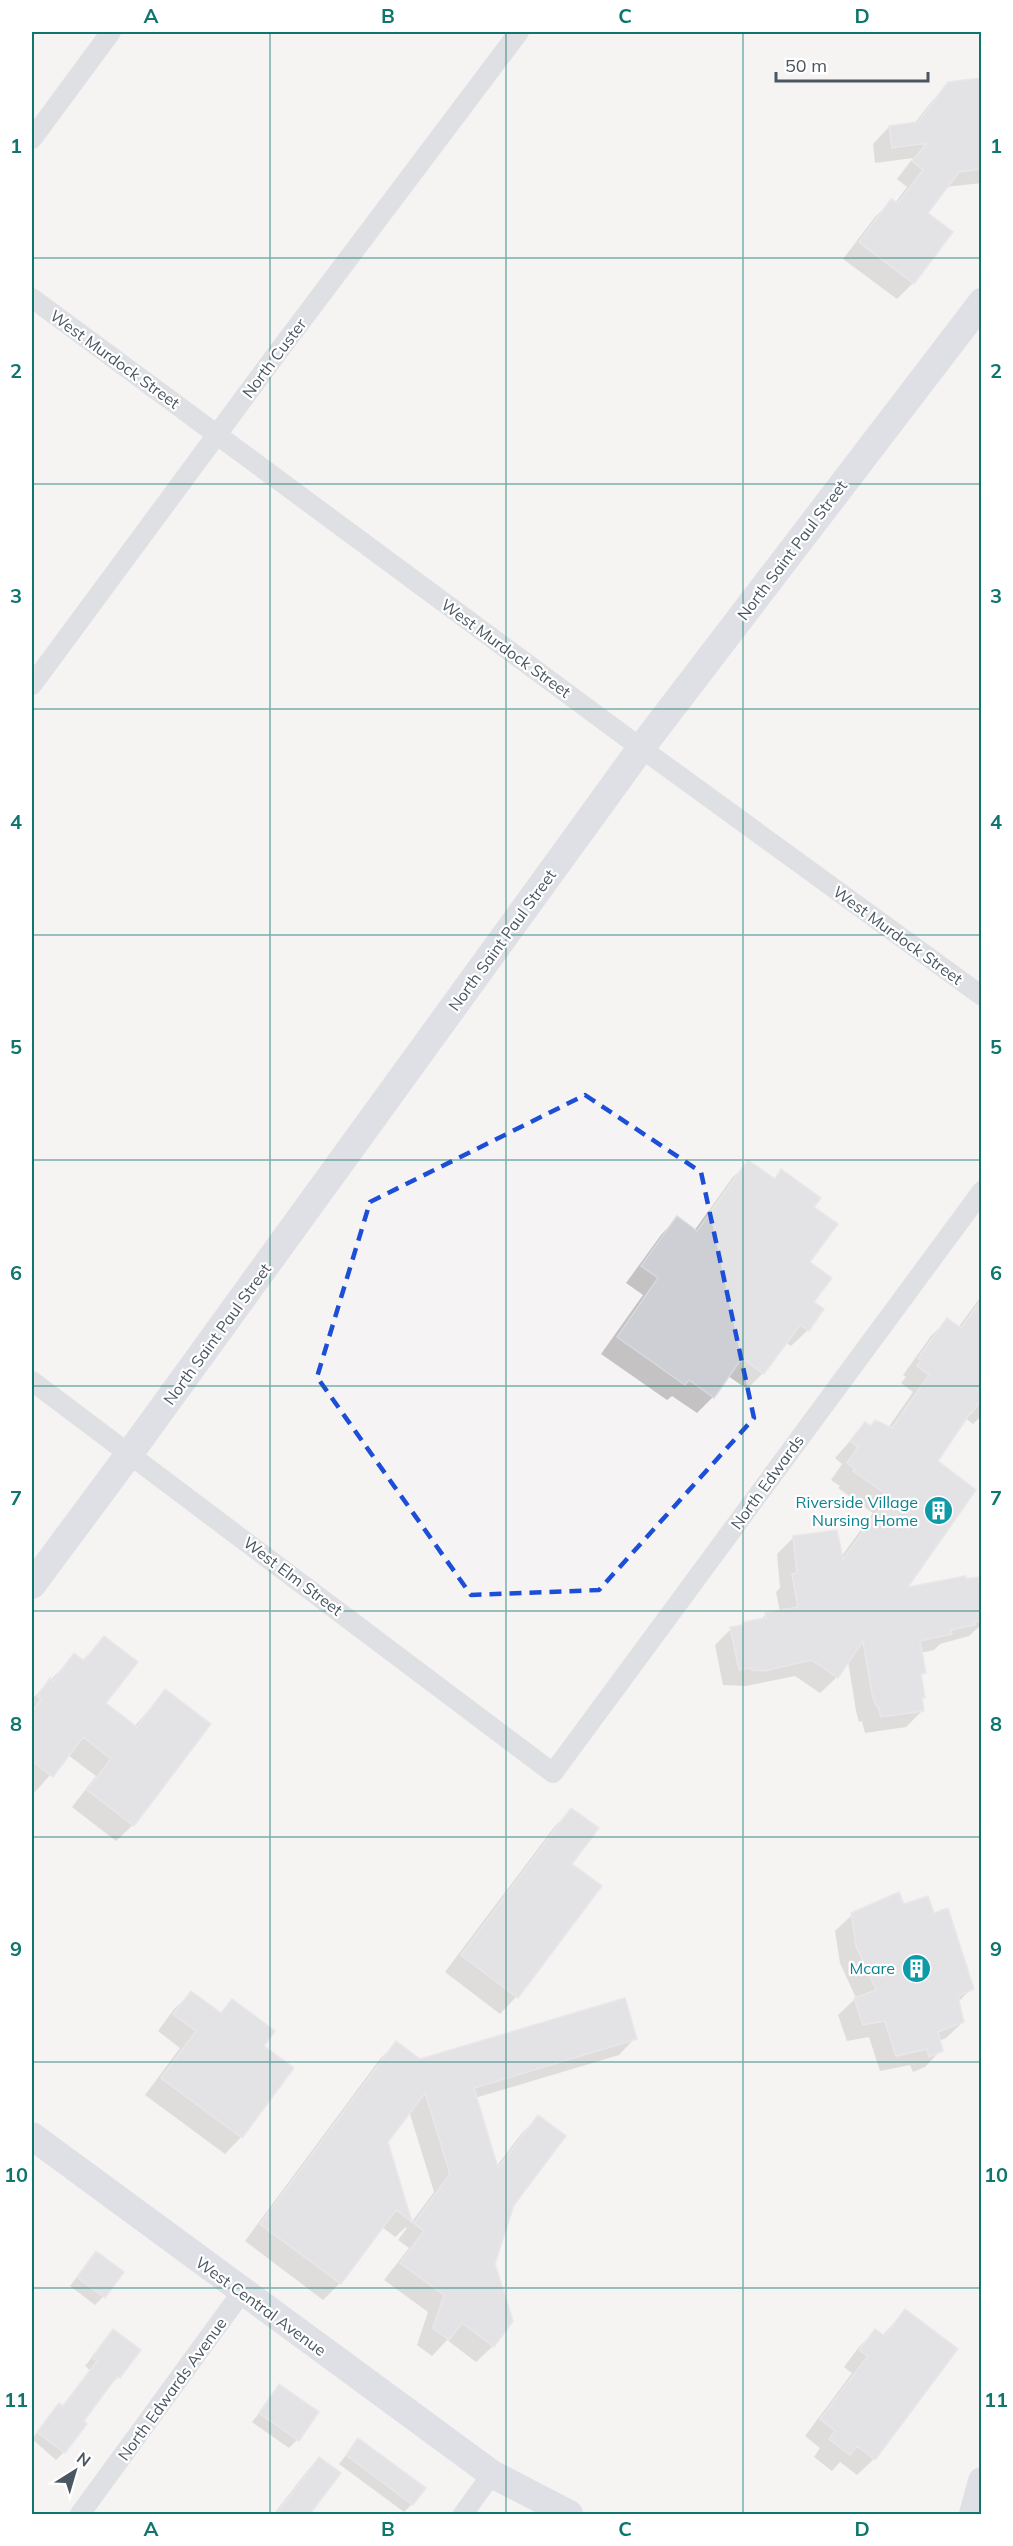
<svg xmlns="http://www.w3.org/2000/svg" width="1013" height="2546" viewBox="0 0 1013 2546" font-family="Mulish,sans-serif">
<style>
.shadow{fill:#0003;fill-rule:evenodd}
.building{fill:#cdcfd5;stroke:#d7d9de;stroke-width:1.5}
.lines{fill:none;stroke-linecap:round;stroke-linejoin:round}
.street{stroke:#c1cad2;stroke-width:20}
.secondary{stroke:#c1cbd6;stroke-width:28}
.marked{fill:none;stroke:#1d4ed8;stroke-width:4.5;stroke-dasharray:12 8;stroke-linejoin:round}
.grid{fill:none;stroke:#0f766e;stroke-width:1.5;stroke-opacity:0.55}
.labels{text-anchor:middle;stroke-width:4.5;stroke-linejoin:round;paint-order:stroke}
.street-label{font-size:16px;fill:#4a5661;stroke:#fff}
.culture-label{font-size:16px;fill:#0d838f;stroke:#fff;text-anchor:end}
.neatline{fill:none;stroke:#0f766e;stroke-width:2}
.grid-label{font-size:20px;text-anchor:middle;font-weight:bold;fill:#0f766e}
</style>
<rect width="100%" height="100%" fill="#f5f3f3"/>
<path class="shadow" d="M982,80V183L945,187L926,213L913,283L897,299L843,259L875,217L892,201L895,203L907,187L897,179L913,158L875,163L873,144L889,127L914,124L932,101L949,84Z
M749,1162L773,1180L781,1171L812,1208L808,1262L812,1303L808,1330L791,1346L785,1342L763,1373L747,1389L728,1376L713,1397L697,1413L672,1396L667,1400L601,1354L643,1295L626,1283L661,1235L677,1218L694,1231L732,1178Z
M982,1295V1415L973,1424L965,1418L936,1461L904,1589L978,1578L982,1596V1624L969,1636L940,1644L934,1650L921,1653L924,1673L920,1677L923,1697L921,1700L923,1710L906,1727L865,1733L862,1721L859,1722L856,1711L848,1661L837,1677L820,1693L795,1676L746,1686L723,1685L715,1645L731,1629L739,1627L743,1623L760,1621L766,1614L780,1612L776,1592L780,1588L777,1554L794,1537L841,1557L873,1513L838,1488L840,1486L831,1480L842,1464L835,1458L865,1424L871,1427L888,1428L913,1392L901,1383L906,1377L903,1375L931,1336L947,1320L958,1328Z
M104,1638L103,1704L134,1727L165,1691L133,1825L116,1841L72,1807L96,1776L68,1755L35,1792L32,1790V1699L75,1655L82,1661Z
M572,1810L570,1864L600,1887L516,1997L500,2014L445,1972L555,1826Z
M903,1906L933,1915L972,1988L958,2002L963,2022L946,2038L939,2041L941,2050L925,2067L913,2072L910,2065L880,2071L869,2037L847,2041L838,2015L856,1998L840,1963L835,1931L852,1915Z
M191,1993L219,2014L232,2001L262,2046L241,2137L225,2154L145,2095L180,2048L158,2031L174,2009Z
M635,2038L619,2055L475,2098L496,2167L522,2133L538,2117L494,2264L493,2346L476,2362L447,2340L432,2356L417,2345L428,2312L384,2280L409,2248L398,2240L407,2228L406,2227L395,2237L382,2227L340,2283L323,2300L245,2241L380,2059L396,2043L420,2061ZM409,2111L434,2192L411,2223L386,2142Z
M89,2261L103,2297L95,2305L70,2286Z
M905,2311L874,2459L857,2475L840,2462L832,2471L814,2457L820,2448L805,2436L852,2373L844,2367L859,2347L875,2331L882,2336Z
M113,2331L139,2350L119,2377L109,2384L81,2422L64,2452L56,2460L32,2439L51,2413L59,2405L62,2407L90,2370L85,2366Z
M280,2386L297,2440L289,2448L252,2422Z
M358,2440L412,2504L404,2512L339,2464Z
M319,2459L339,2473L308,2514H274L307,2471Z"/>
<path class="building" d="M981,78V169L959,172L928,213L953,232L914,284L859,242L891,199L898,203L923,170L912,161L927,143L892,148L889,126L918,122L948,82Z
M748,1160L775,1179L781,1169L821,1198L814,1207L838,1224L810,1262L832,1278L814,1302L824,1309L809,1331L800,1325L764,1374L742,1358L714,1398L689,1380L685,1385L617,1337L658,1278L641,1266L677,1216L697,1231Z
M981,1300V1400L972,1413L971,1412L938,1461L976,1490L908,1587L966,1576V1579L979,1577L981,1621L974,1622L975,1625L951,1630L952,1634L920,1641L926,1673L921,1674L925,1698H922L924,1711L881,1717L878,1706H876L872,1694L863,1641L838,1678L812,1660L764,1671L751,1670V1668L739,1670L730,1627L743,1625V1622L766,1618L765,1613L798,1607L792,1574L797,1573L793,1536L837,1530L843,1559L889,1496L853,1471L855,1469L847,1463L858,1447L850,1441L865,1422L871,1426L875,1420L892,1428L929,1375L917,1366L921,1360L918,1358L947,1318L961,1328Z
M104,1636L138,1662L106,1703L137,1727L165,1689L211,1724L134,1826L87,1790L111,1759L83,1737L53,1777L32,1761V1712L41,1699L37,1696L50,1678L53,1681L74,1653L84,1661Z
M571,1808L599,1828L572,1864L602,1886L518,1998L461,1955Z
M899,1892L904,1904L928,1896L934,1913L948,1908L974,1989L958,1996L964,2022L938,2032L943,2051L929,2057L927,2049L896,2056L885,2021L863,2025L854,1998L876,1990L856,1946L851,1913Z
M191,1991L221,2013L232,1999L275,2031L264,2046L294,2068L242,2138L161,2078L196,2031L173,2014Z
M625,1998L637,2039L474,2088L498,2168L538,2115L566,2136L514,2205L495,2264L513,2321L494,2347L462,2323L449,2340L433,2328L444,2295L400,2263L424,2231L414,2223L450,2174L425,2093L388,2142L412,2222L396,2210L341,2284L260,2224L396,2041L420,2059Z
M96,2251L124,2272L105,2298L77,2277Z
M905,2309L958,2349L875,2460L857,2446L850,2455L829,2439L835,2431L820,2419L868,2356L859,2350L875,2329L885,2336Z
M113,2329L141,2350L120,2378L117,2376L84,2421L87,2424L65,2453L37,2432L59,2403L63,2406L97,2361L92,2357Z
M279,2384L319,2412L299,2441L259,2413Z
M358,2438L426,2488L413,2505L346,2455Z
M319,2457L341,2473L310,2514H276Z"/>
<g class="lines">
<path class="street" d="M32,139L111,32
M32,298L641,748L982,996
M32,685L272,360L519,32
M32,1381L553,1773L982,1191
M80,2514L242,2292
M463,2514L492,2474"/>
<path class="secondary" d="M32,1585L130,1453L641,748L982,302
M32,2136L492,2474L569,2514
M973,2514L982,2481"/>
</g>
<path d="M0 0H1013V2546H0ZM585,1095L701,1172L754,1418L599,1590L471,1595L317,1377L370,1202Z" fill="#f5f3f3" fill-opacity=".55" fill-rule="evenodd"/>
<path class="marked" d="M585,1095L701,1172L754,1418L599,1590L471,1595L317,1377L370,1202Z"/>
<path class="grid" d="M270,32V2514M506,32V2514M743,32V2514M32,258H982M32,484H982M32,709H982M32,935H982M32,1160H982M32,1386H982M32,1611H982M32,1837H982M32,2062H982M32,2288H982"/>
<defs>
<symbol id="building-disc" viewBox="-11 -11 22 22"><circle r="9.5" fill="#0f9aa8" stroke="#fff"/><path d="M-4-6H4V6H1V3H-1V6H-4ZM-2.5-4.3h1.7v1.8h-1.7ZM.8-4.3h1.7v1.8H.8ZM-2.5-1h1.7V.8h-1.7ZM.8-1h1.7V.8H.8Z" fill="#fff"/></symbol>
</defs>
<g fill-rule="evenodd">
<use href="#building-disc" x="922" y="1494" width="33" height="33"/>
<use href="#building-disc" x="900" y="1952" width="33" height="33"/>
</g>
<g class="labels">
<g class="street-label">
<text transform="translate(274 358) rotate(-53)" y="6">North Custer</text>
<text transform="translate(115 359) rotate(36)" y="6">West Murdock Street</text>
<text transform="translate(792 550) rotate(-53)" y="6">North Saint Paul Street</text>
<text transform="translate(506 648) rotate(36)" y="6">West Murdock Street</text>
<text transform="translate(898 935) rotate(36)" y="6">West Murdock Street</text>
<text transform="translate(502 940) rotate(-54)" y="6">North Saint Paul Street</text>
<text transform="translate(217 1334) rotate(-54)" y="6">North Saint Paul Street</text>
<text transform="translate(767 1482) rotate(-54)" y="6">North Edwards</text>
<text transform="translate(293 1576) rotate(37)" y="6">West Elm Street</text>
<text transform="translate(261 2306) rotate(36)" y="6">West Central Avenue</text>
<text transform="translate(172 2389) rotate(-54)" y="6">North Edwards Avenue</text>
</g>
<g class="culture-label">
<text x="918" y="1508">Riverside Village<tspan x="918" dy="18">Nursing Home</tspan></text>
<text x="895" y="1974">Mcare</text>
</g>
</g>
<rect width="1013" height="2546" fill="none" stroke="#ffffff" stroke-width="66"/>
<g transform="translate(75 2471) rotate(37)" stroke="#ffffff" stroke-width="4.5" paint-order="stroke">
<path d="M0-4.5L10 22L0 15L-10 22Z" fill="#4a5661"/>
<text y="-9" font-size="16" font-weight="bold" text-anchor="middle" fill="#4a5661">N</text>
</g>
<path d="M776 72v9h152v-9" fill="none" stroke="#4a5661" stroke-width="3"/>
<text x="785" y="72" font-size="18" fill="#4a5661" stroke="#ffffff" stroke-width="4.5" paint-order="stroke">50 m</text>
<rect x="33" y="33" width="947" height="2480" class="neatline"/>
<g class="grid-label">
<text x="151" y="23">A</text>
<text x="388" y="23">B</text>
<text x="625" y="23">C</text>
<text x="862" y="23">D</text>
<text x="16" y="153">1</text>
<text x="996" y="153">1</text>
<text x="16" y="378">2</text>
<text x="996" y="378">2</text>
<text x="16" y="603">3</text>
<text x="996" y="603">3</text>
<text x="16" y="829">4</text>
<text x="996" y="829">4</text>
<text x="16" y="1054">5</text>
<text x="996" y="1054">5</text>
<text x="16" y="1280">6</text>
<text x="996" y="1280">6</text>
<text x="16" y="1505">7</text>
<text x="996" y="1505">7</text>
<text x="16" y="1731">8</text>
<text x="996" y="1731">8</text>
<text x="16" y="1956">9</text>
<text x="996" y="1956">9</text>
<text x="16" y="2182">10</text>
<text x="996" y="2182">10</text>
<text x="16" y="2407">11</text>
<text x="996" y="2407">11</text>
<text x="151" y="2536">A</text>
<text x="388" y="2536">B</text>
<text x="625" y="2536">C</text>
<text x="862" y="2536">D</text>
</g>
</svg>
